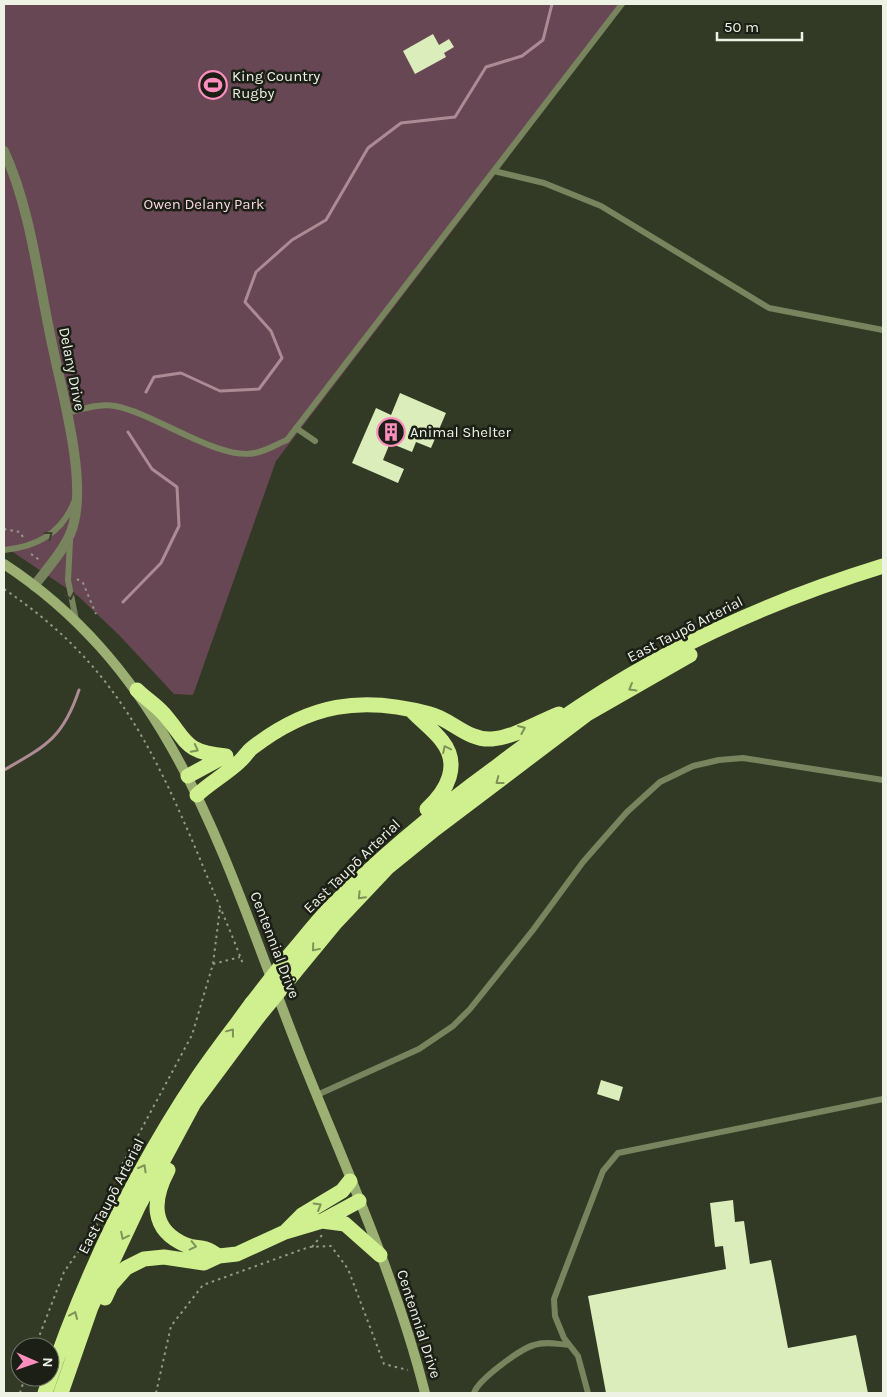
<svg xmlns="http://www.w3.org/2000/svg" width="887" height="1397" viewBox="0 0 887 1397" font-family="Karla,sans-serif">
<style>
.green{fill:#684754}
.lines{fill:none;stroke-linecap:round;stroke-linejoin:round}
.stream{stroke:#ac8b95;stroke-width:3}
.building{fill:#dbedbb}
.path{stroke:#939989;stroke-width:2;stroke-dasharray:2.5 4;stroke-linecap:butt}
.lane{stroke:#77845e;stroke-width:6}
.street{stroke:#77845e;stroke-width:10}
.secondary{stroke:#9bb072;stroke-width:10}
.highway{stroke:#d0f08f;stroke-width:15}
.highway-bridge{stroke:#d0f08f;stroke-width:15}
.oneway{stroke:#3c422f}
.oneway2{stroke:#7f9258}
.labels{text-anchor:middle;stroke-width:5;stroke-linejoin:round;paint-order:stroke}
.poi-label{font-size:15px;fill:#edf2e5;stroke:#1c1f15;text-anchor:start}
.park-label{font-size:15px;fill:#f7d7e3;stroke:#1c1f15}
.street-label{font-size:15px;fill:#edf2e5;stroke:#1c1f15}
</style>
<rect width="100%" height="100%" fill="#323924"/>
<path class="green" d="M4,4H623L485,188L276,461L193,695L174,694L119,635L78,596L4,546Z"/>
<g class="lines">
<path class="stream" d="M146,392L154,377L181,373L220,391L259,389L282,358L271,331L245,302L256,272L292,240L326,220L368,148L401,123L455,117L486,67L522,56L543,40L552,4
M123,602L161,563L179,526L177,487L152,469L128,432
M4,770C46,746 63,738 79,690"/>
</g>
<path class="building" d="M433,34L439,45L449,39L454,47L444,53L446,57L415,74L403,51Z
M400,393L446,413L431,448L416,442L412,452L390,443L383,460L404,469L398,483L352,463L376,408L391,415Z
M601,1080L623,1087L619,1101L597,1094Z
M733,1200L735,1222L744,1221L750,1264L771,1260L788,1348L856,1335L868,1393H606L588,1296L726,1269L723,1246L715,1247L710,1203Z"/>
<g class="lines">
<path class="path" d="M4,529L20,532L24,539
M31,554L41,561
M77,579L83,583L96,614
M4,589C112,662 151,743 200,859C214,894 230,929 243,964
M213,964L240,957
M107,1207L120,1169L192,1035L213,964L220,908
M312,1247L322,1235
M35,1347L64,1272L100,1220
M20,1393L25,1377
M156,1393L171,1326L203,1285L309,1247L331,1246L348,1269L384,1364L408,1370"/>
<path class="lane" d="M494,171L544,183L601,206L769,308L883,330
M66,413C81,410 99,403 115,406C154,413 219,461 255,453C266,451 277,444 287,440L622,4
M296,428L315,441
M70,541L68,580L76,620
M4,550C36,547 62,533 74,502
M317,1095L419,1049L453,1026L470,1009L533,930L583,862L627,812L660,782L693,766L719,760L743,758L883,780
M474,1393C478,1380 520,1349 534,1345C545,1341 557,1344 569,1345
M588,1393L578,1356L564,1338L555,1316L554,1299L603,1171L618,1153L883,1099"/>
<path class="street" d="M4,151C30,207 38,278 51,339C61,389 86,474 74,522C69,546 48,567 34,586"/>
<path class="secondary" d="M4,564C182,681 228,874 302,1059C346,1169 396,1278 425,1393"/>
<path class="highway" d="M137,690C145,698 156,705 164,714C188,742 184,752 226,756
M411,710C421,721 433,729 442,741C461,765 447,791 427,809
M188,776L225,756
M197,795C210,783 226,774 239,762C244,758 247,752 252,748C309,704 361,695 430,714C451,719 468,741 492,739C515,737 538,722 559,714
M287,958C301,942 314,925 329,909C380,857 437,810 496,767C525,745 554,723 585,703C676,643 779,598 883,566
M294,973L336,922L387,868L435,829L587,714L690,655
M168,1170C152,1200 150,1230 186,1245C193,1248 199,1247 206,1249C210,1250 215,1254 219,1256
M322,1221L345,1224L380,1255
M286,1231L302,1215L342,1191L350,1181
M105,1298L111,1285L126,1268L144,1259L164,1257L204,1263L219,1256L237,1254L285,1232L322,1221L359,1201
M45,1393C82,1282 133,1174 198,1077C215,1052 234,1028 252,1003
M61,1393L91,1307L138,1207L194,1103L258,1017"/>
<path class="highway-bridge" d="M252,1003L287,958
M258,1017L294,973"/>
</g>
<defs><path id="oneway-chevron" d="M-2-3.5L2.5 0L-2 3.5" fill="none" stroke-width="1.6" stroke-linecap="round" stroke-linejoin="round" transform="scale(1.25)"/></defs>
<g class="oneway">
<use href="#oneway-chevron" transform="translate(49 535) rotate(-37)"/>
<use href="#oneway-chevron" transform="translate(70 596) rotate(78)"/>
</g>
<g class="oneway2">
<use href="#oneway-chevron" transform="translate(632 688) rotate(150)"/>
<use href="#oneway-chevron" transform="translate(522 729) rotate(-23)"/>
<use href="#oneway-chevron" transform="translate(195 749) rotate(27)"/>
<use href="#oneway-chevron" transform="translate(446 749) rotate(-116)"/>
<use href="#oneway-chevron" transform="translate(499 781) rotate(143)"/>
<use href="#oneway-chevron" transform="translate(361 896) rotate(134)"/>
<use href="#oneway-chevron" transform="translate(315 948) rotate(130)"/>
<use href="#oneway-chevron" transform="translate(231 1032) rotate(-53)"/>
<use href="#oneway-chevron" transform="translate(143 1168) rotate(-61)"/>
<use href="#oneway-chevron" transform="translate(318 1206) rotate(-31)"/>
<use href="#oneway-chevron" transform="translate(124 1236) rotate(116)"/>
<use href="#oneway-chevron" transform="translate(193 1246) rotate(13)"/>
<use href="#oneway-chevron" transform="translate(74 1315) rotate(-67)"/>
</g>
<defs>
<symbol id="stadium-ring" viewBox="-11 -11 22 22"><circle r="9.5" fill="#1c1f15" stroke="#fd8ebe" stroke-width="1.5"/><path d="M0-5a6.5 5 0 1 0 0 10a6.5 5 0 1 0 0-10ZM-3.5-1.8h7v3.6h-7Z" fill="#fd8ebe"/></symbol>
<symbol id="building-ring" viewBox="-11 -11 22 22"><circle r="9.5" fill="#1c1f15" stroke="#fd8ebe" stroke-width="1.5"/><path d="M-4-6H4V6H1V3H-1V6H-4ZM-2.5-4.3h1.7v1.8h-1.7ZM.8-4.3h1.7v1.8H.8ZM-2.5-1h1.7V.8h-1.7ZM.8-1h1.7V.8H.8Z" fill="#fd8ebe"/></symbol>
</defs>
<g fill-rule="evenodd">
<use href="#stadium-ring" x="197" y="69" width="32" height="32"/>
<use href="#building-ring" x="375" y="416" width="32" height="32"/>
</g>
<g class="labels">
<g class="poi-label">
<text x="232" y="81">King Country<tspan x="232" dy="17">Rugby</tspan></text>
<text x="410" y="437">Animal Shelter</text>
</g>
<g class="park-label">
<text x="204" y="209">Owen Delany Park</text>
</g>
<g class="street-label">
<text transform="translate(72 369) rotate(79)" y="5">Delany Drive</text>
<text transform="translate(685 629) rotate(-27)" y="5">East Taupō Arterial</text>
<text transform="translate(352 866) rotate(-44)" y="5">East Taupō Arterial</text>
<text transform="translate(275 945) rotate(69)" y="5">Centennial Drive</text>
<text transform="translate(111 1196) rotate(-63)" y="5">East Taupō Arterial</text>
<text transform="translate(419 1324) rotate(72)" y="5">Centennial Drive</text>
</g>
</g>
<rect width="887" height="1397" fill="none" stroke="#edf2e5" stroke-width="10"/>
<g transform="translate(35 1362) rotate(92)"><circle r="24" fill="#1c1f15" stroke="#707368"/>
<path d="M0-4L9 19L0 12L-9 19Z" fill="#fd8ebe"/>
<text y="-8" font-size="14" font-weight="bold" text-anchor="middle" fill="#edf2e5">N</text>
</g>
<path d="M717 32v8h85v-8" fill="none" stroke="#edf2e5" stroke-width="2.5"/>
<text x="724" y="32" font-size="15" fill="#edf2e5" stroke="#1c1f15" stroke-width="4" paint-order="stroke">50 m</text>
</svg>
